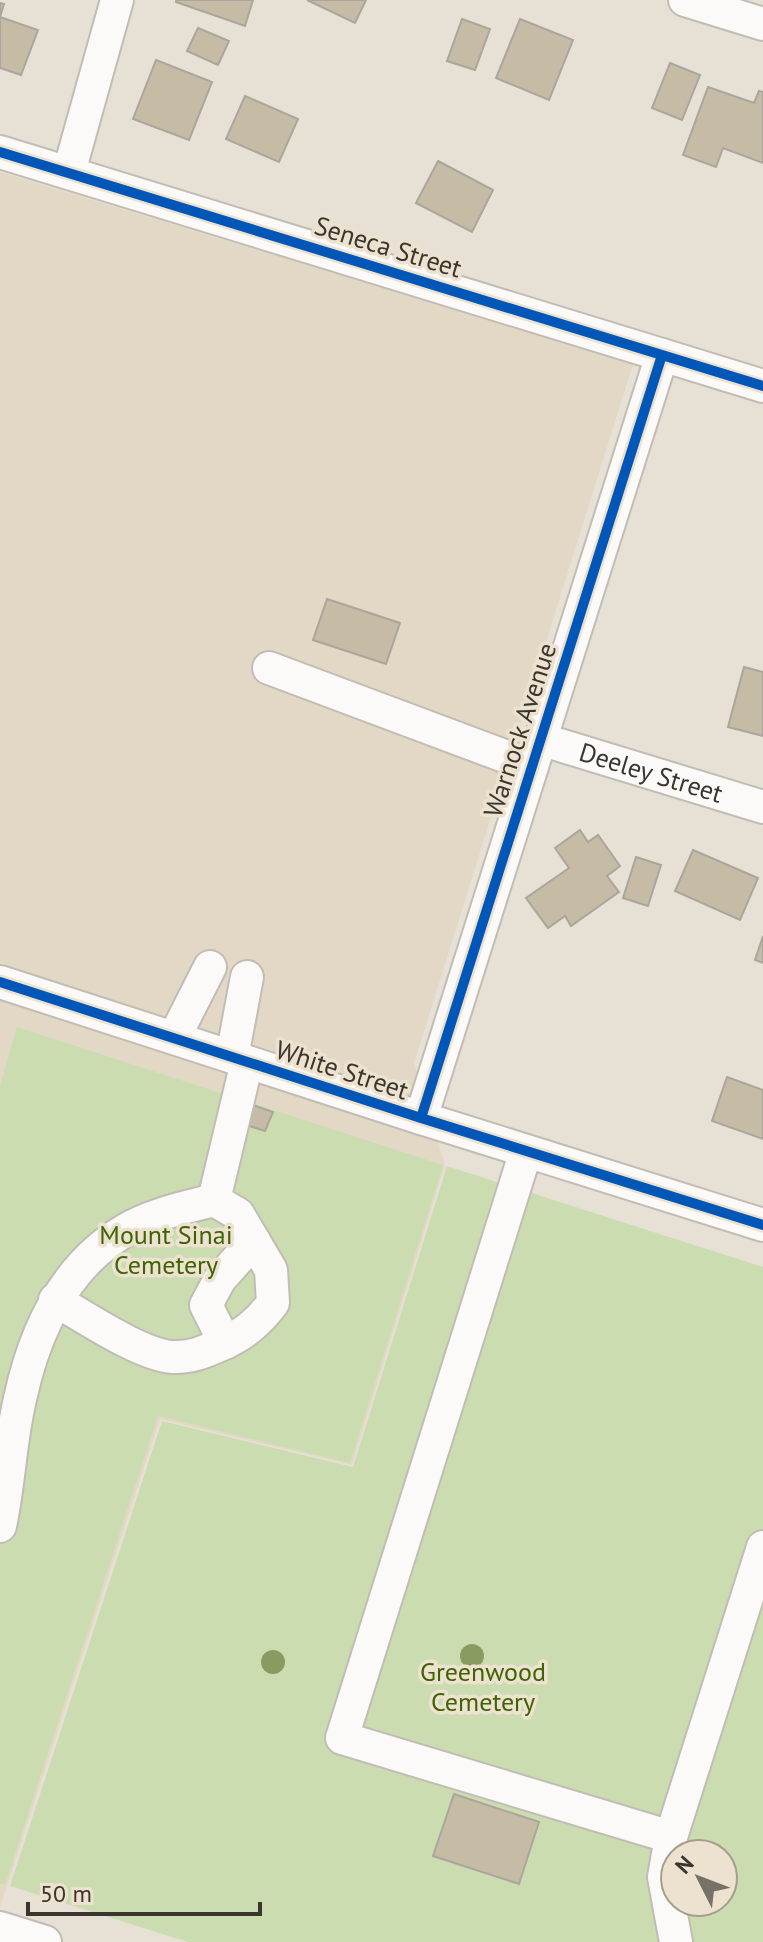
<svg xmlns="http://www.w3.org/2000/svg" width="763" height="1942" viewBox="0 0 763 1942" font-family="'PT Sans',sans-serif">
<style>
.built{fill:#e2d8c5}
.green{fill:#cbddb0;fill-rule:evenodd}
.building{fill:#c6bba4;stroke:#aaa69d;stroke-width:2}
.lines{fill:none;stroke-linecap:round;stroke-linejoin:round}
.minor-casing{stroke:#c1bdb4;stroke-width:36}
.minor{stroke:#fbfaf9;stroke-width:32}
.cycleway-casing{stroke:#ece2cf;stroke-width:15}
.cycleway{stroke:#0057b8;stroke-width:10}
.tree{fill:#8a9b62}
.labels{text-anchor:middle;stroke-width:7;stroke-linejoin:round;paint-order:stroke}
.street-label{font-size:26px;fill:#3a362e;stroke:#ece2cf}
.park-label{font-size:26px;fill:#3e6304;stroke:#ece2cf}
</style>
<rect width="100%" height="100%" fill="#e6e0d5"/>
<path class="built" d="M0,172L633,364L414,1063L445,1165L352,1465L160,1419L0,1907Z"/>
<path class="green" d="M17,1027L443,1165L350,1463L158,1416L5,1885L0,1883V1085Z
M447,1166L763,1267V1942H188L10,1886L162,1421L353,1467ZM675,1854H723V1902H675Z"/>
<path class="building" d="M176,0H253L245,26L176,2Z
M307,0H366L355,23Z
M0,3L4,4L0,17L38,30L21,75L0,68Z
M462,19L490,29L475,70L447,61Z
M520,19L573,40L549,100L496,78Z
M198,28L229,41L218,65L187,51Z
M156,60L212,82L189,140L133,119Z
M670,63L700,75L682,120L652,108Z
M708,87L754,103L759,91L763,92V163L723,148L716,167L683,155Z
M245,96L298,119L279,162L226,139Z
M438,161L493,190L472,232L416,203Z
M327,599L400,623L386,664L313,640Z
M744,667L763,672V736L728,727Z
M580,830L588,842L598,835L620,866L607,876L619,892L571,926L565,916L548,928L526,898L569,868L555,848Z
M693,850L758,878L740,920L675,891Z
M636,857L661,865L648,906L623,898Z
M763,936V963L755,960Z
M727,1077L763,1090V1139L712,1121Z
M253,1105L273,1112L265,1131L243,1124Z
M454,1794L539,1822L519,1884L433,1856Z"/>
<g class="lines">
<defs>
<g id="minor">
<path d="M685,0L763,24"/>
<path d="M0,152L763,386"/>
<path d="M69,172L117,0"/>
<path d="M269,668L531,766"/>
<path id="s1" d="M540,739L763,807"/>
<path d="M0,982L421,1118L763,1225"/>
<path d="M174,1038L210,967"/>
<path d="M232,1057L247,977"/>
<path d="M421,1118L662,355"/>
<path d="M526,1151L342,1738L671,1837L763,1547"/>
<path d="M55,1300C85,1317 139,1354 172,1357C190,1358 204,1352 220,1345C243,1335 258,1323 273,1303L271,1270L238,1214L214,1200"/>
<path d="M225,1343L206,1305L220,1279L254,1241"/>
<path d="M0,1526C9,1484 10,1441 20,1399C35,1329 67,1261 133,1226C158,1213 187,1207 214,1200L247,1062"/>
<path d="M671,1837L664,1877L676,1942"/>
<path d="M0,1928L45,1942"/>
</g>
</defs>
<use href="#minor" class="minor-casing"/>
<use href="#minor" class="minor"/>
<defs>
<path id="cycleway" d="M0,152L763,386
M0,982L421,1118L763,1225
M421,1118L662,355"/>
</defs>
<use href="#cycleway" class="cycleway-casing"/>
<use href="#cycleway" class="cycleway"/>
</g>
<g class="tree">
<circle cx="472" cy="1656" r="12"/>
<circle cx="273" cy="1662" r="12"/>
</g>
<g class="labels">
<g class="street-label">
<text transform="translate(388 247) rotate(17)" y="9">Seneca Street</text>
<text transform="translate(520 730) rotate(-72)" y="9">Warnock Avenue</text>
<text dy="9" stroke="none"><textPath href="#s1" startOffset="116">Deeley Street</textPath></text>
<text transform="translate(342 1070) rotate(18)" y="9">White Street</text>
</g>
<g class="park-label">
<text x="166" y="1244">Mount Sinai<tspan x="166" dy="30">Cemetery</tspan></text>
<text x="483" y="1681">Greenwood<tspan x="483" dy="30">Cemetery</tspan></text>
</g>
</g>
<g transform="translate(699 1878) rotate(312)"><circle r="38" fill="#ece2cf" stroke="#a59d8f" stroke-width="2"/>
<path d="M0-6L14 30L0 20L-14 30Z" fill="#767268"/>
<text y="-12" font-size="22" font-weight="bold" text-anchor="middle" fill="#3a362e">N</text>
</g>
<path d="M28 1902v12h232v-12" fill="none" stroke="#3a362e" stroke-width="4"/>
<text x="40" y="1902" font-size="24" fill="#3a362e" stroke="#ece2cf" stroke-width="6" paint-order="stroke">50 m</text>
</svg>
